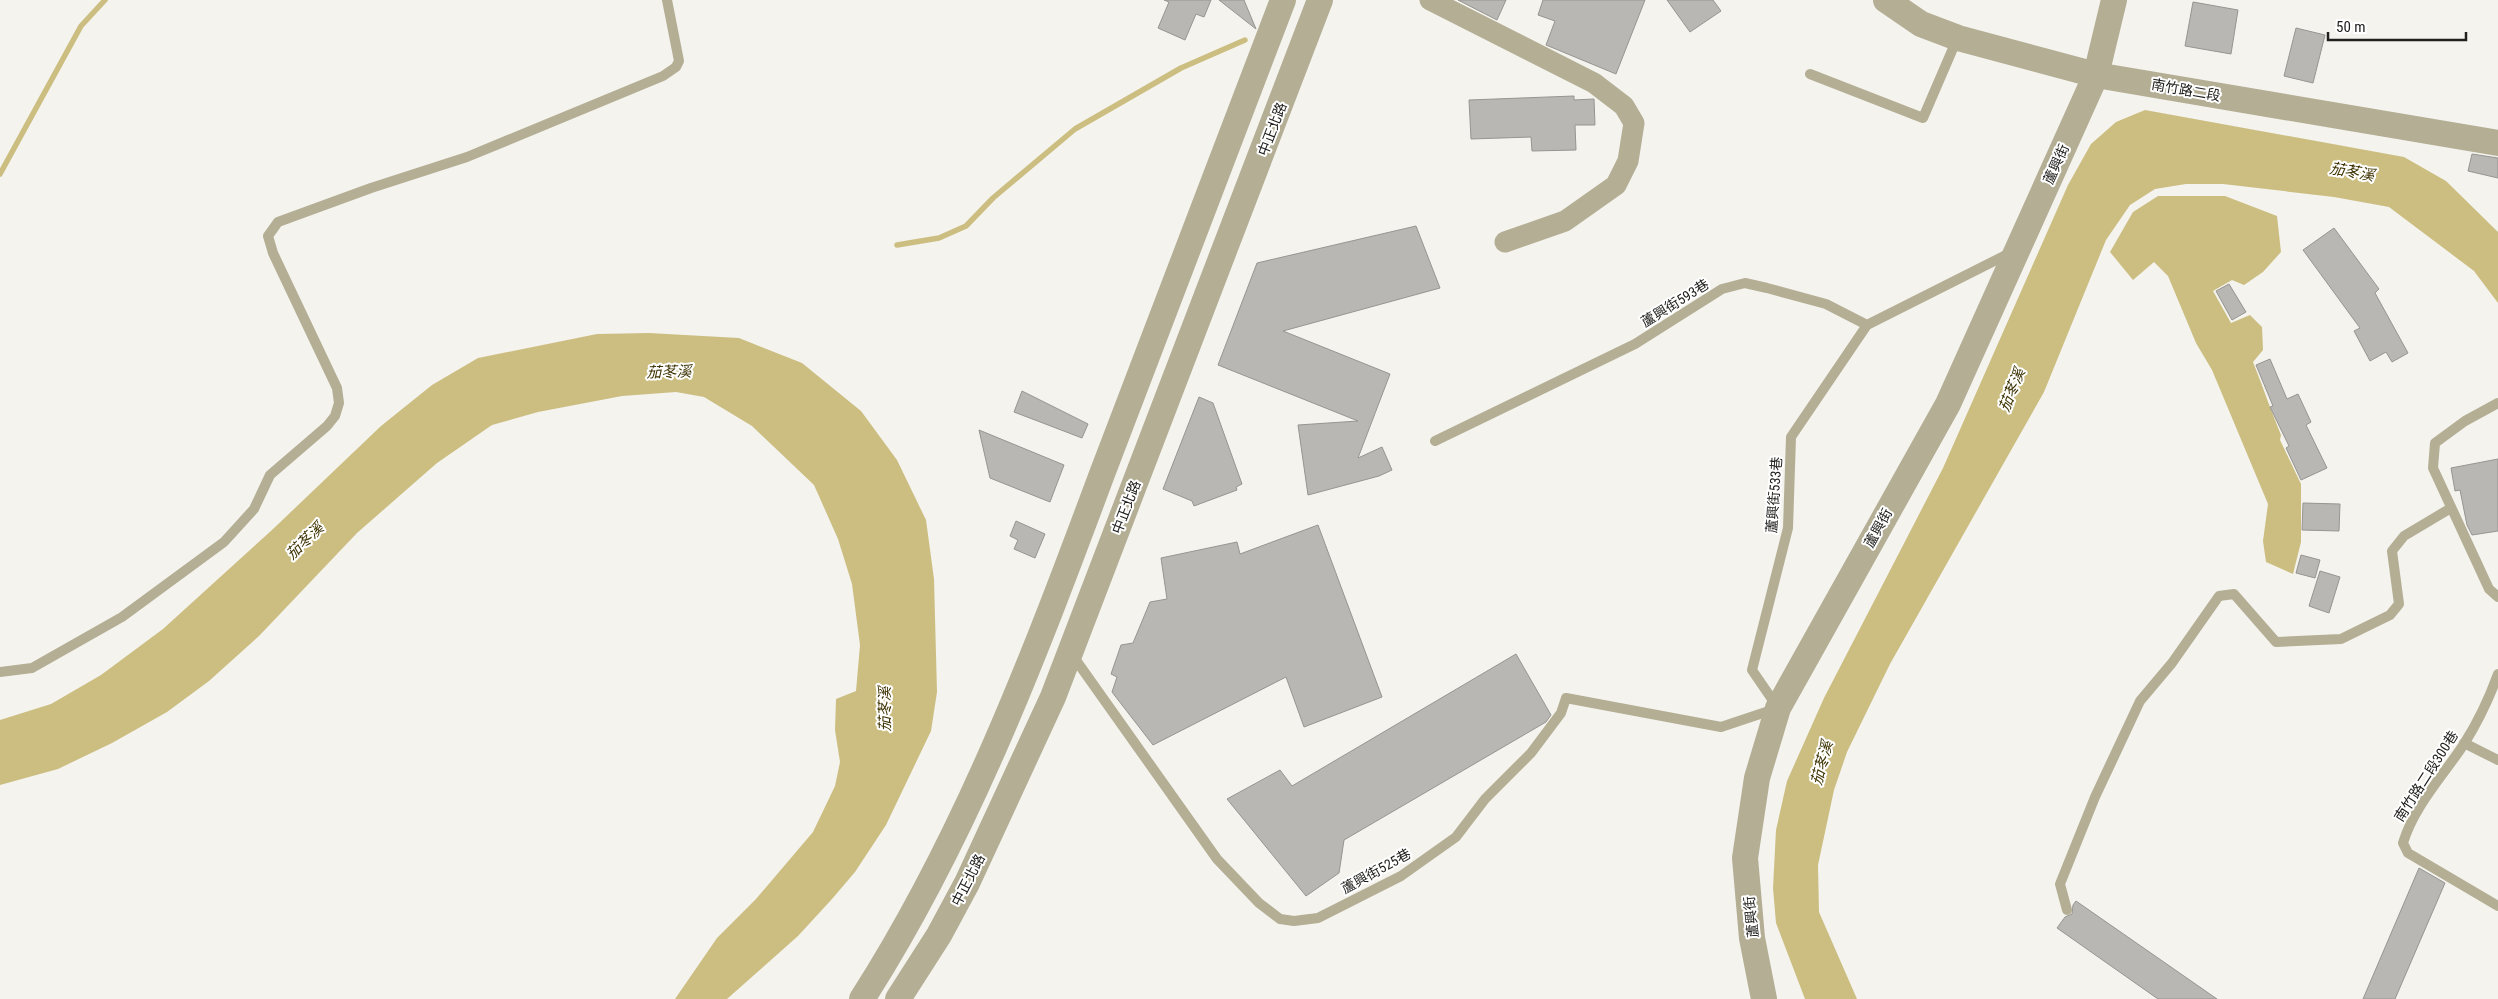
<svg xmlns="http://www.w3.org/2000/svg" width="2498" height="999" viewBox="0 0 2498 999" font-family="'Roboto Condensed','Noto Sans TC',sans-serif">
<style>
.forest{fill:#ccbe81}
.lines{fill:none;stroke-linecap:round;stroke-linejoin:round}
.stream{stroke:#ccbe81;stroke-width:5.5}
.building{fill:#b8b7b3;stroke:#969591}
.service{stroke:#b3ae94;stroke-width:10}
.minor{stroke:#b3ae94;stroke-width:21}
.tertiary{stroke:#b3ae94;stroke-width:26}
.labels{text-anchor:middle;stroke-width:4;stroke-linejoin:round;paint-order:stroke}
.street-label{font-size:14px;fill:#21201f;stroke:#fff}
.water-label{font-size:15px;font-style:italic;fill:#3d3200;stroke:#fff}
</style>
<rect width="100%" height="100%" fill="#f4f3ee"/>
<path class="forest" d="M2145,110L2404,157L2446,181L2498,232V303L2474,271L2389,207L2334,197L2223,184H2186L2155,189L2130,205L2106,240L2044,392L1890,664L1847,752L1834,790L1818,865L1819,912L1857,999H1805L1776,923L1773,888L1776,830L1787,781L1824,698L1943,468L2068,185L2091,144L2116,122Z
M2158,196H2225L2277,216L2281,252L2263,272L2244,285L2232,280L2213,291L2231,323L2250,315L2262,327L2263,350L2253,362C2263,387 2271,411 2281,435L2280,440L2301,484V542L2293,574L2266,562L2263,541L2268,504L2212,370L2196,343L2168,276L2154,262L2133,280L2110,252L2133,212Z
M649,333L739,338L802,363L861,411L897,460L926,520L934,579L937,692L931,731L886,825L855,872L832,899L798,936L727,999H675L717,938L756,899L813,832L835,786L840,762L835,730L836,699L856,691L860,645L852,584L838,539L814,485L752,426L704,397L676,392L622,396L538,412L492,425L437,463L357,533L259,636L209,681L167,712L112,743L58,769L0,785V720L51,704L101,675L163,629L272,530L381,426L432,385L478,358L597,334Z"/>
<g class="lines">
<path class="stream" d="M0,174L81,26L105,0
M897,245L939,238L966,226L993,198L1075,129L1181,68L1245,40"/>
</g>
<path class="building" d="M1164,0H1211L1204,17L1196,14L1185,40L1158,28L1169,2Z
M1219,0H1244L1256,29Z
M1458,0H1506L1497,20Z
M1543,0H1645L1616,74L1546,45L1555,21L1538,15Z
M1667,0H1713L1721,11L1690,32Z
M2193,2L2238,10L2231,54L2185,46Z
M2296,28L2325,35L2313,83L2284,76Z
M1574,96V100L1594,99L1595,125H1575L1576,150L1532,151L1531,137L1471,139L1469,100Z
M2472,154L2498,158V178L2468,171Z
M1416,226L1440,288L1283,331L1390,374L1358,458L1382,447L1392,470L1379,476L1308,495L1298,425L1358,421L1218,365L1257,263Z
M2334,228L2379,289L2375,293L2408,353L2392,362L2386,352L2370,361L2354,331L2360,328L2303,250Z
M2229,284L2246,312L2232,320L2216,291Z
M2270,359L2287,399L2298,394L2311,422L2306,425L2327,468L2301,480L2286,448L2289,446L2270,407L2273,406L2256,365Z
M1022,391L1088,424L1082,438L1014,412Z
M1199,397L1213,403L1242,484L1236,487L1237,490L1194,506L1192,501L1163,489Z
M979,430L1064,465L1050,502L990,478Z
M2498,459V531L2472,535L2467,525L2460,490L2455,491L2451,468Z
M2303,503L2340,504L2339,531L2302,530Z
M1016,521L1045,534L1035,558L1014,549L1018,540L1010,536Z
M1318,525L1382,697L1304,727L1286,677L1153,745L1112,692L1117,677L1111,674L1121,645L1133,643L1150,602L1167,599L1161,558L1237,542L1240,554Z
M2301,555L2320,560L2315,578L2296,573Z
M2320,571L2340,577L2329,613L2309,606Z
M1516,654L1551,715L1546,722L1344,840L1339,873L1306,896L1227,799L1280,770L1292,786Z
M2419,868L2445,883L2395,999H2363Z
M2076,901L2217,999H2158L2057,928L2065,917L2072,914L2073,905Z"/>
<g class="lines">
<path class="service" d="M1810,74L1923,118L1957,39
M2498,403L2465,421L2435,443L2433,468L2489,589L2498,597
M1435,441L1635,344L1722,289L1745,283L1767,288L1826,304L1867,325
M1073,656L1217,859L1259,903L1280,919L1294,921L1318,918L1401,876L1456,837L1485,799L1531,753L1561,713L1566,698L1721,727L1778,708L1752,670L1788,528L1791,437L1867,325L2010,253
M0,672L32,668L122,617L224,542L254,509L270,475L327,426L335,416L339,403L337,388L273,253L268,236L278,222L371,188L467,157L663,76L676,67L679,61L667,0
M2498,674C2489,699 2478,722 2464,744C2443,776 2414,806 2403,843L2408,853L2498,906
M2464,743L2498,760
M2067,910L2060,884L2095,797L2140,701L2172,663L2219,596L2234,594L2276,642L2341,639L2390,615L2399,604L2392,551L2404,536L2451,508"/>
<path class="minor" d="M1430,0L1594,83L1624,106L1634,123L1628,161L1616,185L1565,221L1505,242"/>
<path class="tertiary" d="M1886,0L1921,24L1958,38L2096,75L2498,143
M862,999C966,837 1035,654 1102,474C1162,316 1222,158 1283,0
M898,999L939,935L967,883L1053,697L1320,0
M1764,999L1752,938L1745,858L1757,778L1778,708L1948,404L2096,75L2114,0"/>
</g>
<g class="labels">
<g class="street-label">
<text transform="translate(2186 90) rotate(10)" y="5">南竹路二段</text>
<text transform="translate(1272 129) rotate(-69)" y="5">中正北路</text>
<text transform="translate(2056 164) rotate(-66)" y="5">蘆興街</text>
<text transform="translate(1675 303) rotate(-32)" y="5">蘆興街593巷</text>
<text transform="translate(1774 495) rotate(-86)" y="5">蘆興街533巷</text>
<text transform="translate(1126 507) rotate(-69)" y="5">中正北路</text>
<text transform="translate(1878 528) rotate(-61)" y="5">蘆興街</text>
<text transform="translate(2426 776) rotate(-57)" y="5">南竹路二段300巷</text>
<text transform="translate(1376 871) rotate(-29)" y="5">蘆興街525巷</text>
<text transform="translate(968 880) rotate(-63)" y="5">中正北路</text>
<text transform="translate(1751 917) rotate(-96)" y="5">蘆興街</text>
</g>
<g class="water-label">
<text transform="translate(2352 172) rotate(10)" y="5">茄苳溪</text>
<text transform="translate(669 372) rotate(-1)" y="5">茄苳溪</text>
<text transform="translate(2012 390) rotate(-68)" y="5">茄苳溪</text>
<text transform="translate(305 541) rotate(-44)" y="5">茄苳溪</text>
<text transform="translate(885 709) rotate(-90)" y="5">茄苳溪</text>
<text transform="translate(1822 763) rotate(-75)" y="5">茄苳溪</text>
</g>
</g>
<path d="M2328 32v8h138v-8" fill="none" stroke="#21201f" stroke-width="2.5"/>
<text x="2336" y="32" font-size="15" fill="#21201f" stroke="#ffffff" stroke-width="4" paint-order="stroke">50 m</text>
</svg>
